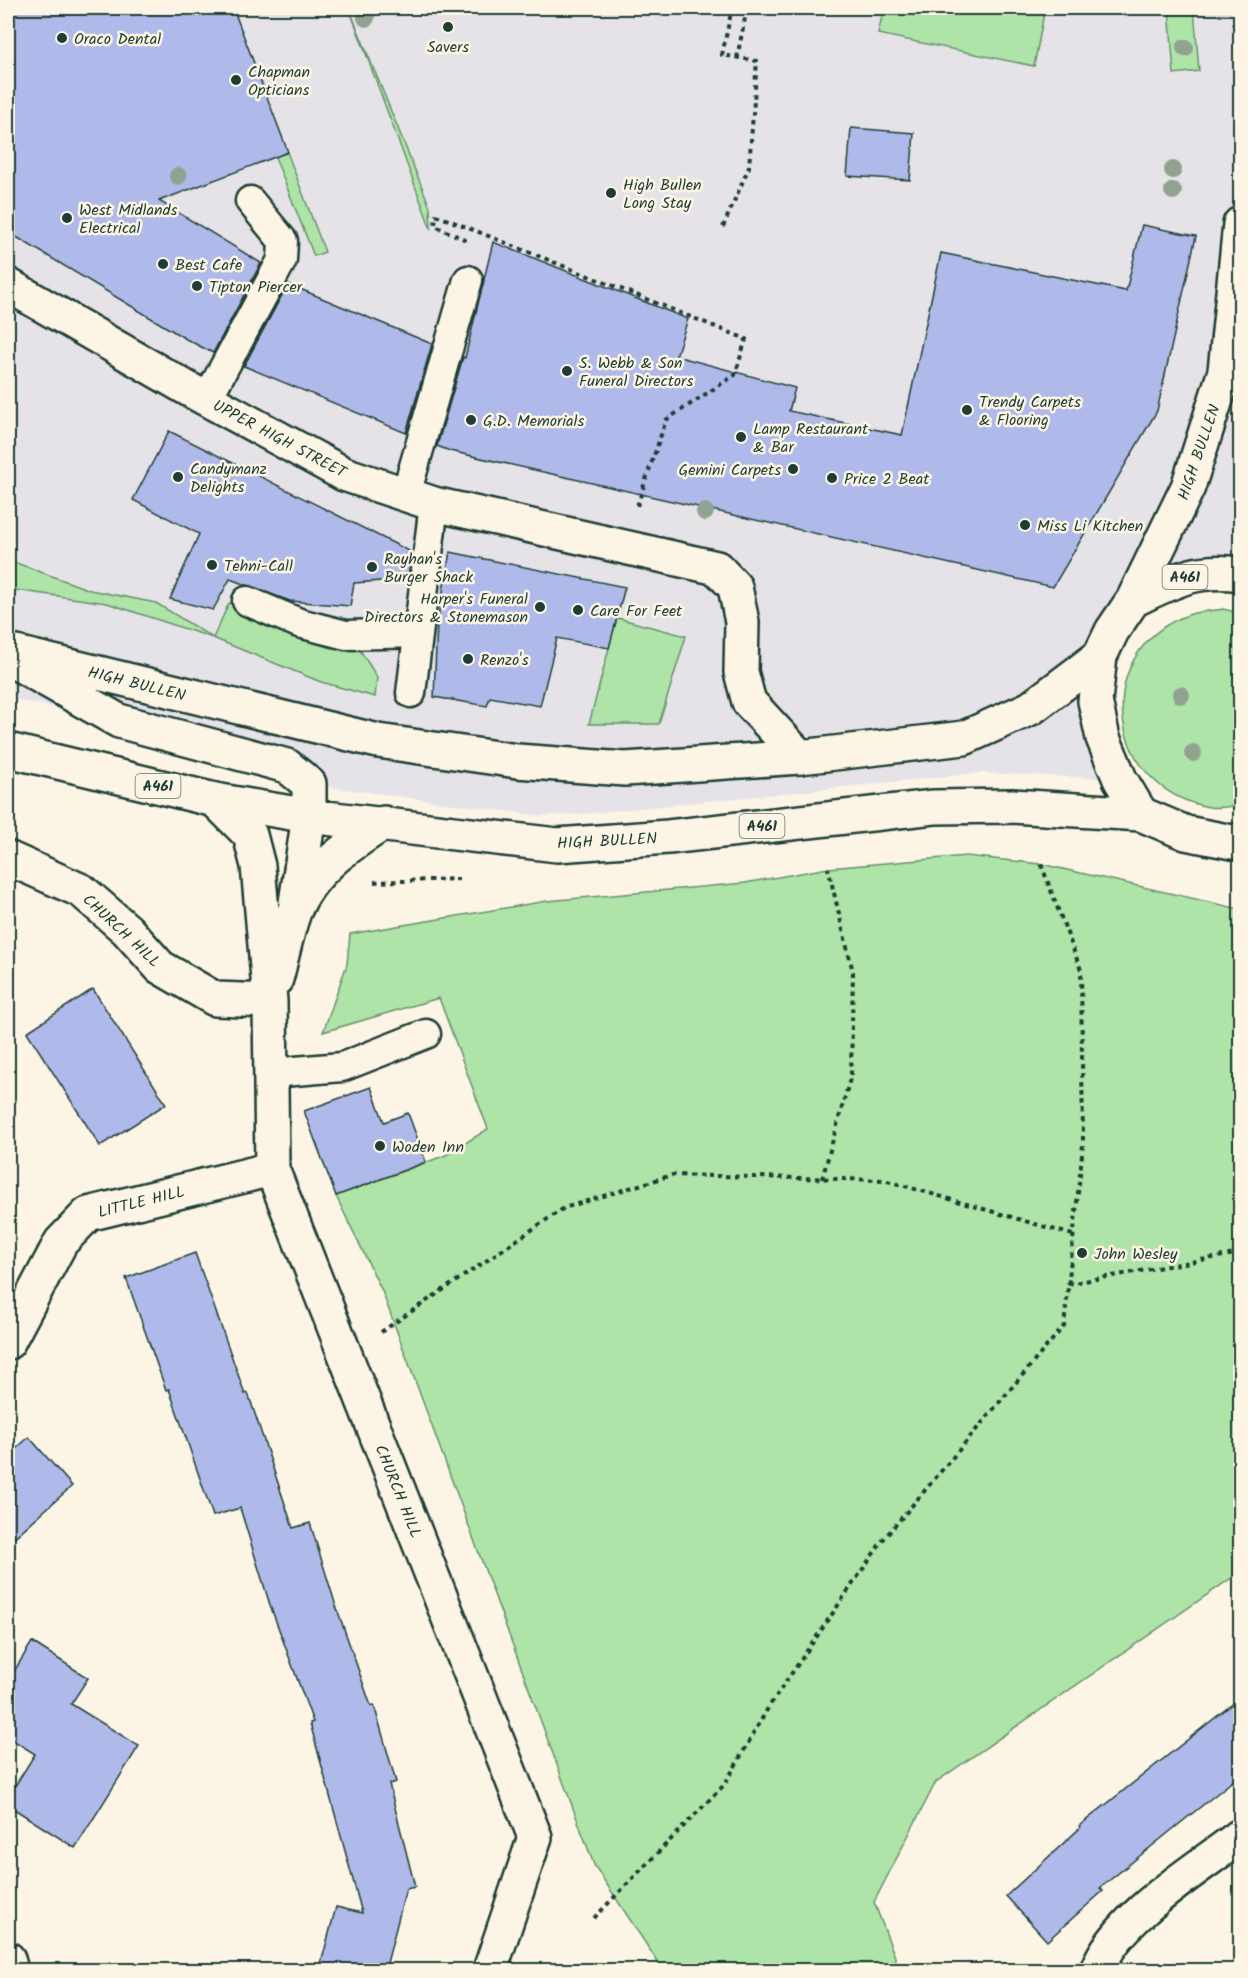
<svg xmlns="http://www.w3.org/2000/svg" width="1248" height="1978" viewBox="0 0 1248 1978" font-family="Kalam,sans-serif">
<style>
.built{fill:#e5e3e7}
.green{fill:#aee4a7;stroke:#66906e;stroke-width:1.5}
.building{fill:#afbaeb;stroke:#1f3d34;stroke-width:1.5}
.lines{fill:none;stroke-linecap:round;stroke-linejoin:round}
.service-casing{stroke:#1f3d34;stroke-width:33}
.minor-casing{stroke:#1f3d34;stroke-width:38}
.tertiary-casing{stroke:#1f3d34;stroke-width:38}
.trunk-casing{stroke:#1f3d34;stroke-width:38}
.path{stroke:#1f3d34;stroke-width:4;stroke-dasharray:4.5 4.5;stroke-linecap:butt}
.service{stroke:#fcf5e5;stroke-width:28}
.minor{stroke:#fcf5e5;stroke-width:33}
.tertiary{stroke:#fcf5e5;stroke-width:33}
.trunk{stroke:#fcf5e5;stroke-width:33}
.tree{fill:#92a290}
.poi-dot{fill:#1f3d34;stroke:#fcf5e5;stroke-width:2}
.labels{text-anchor:middle;stroke-width:5;stroke-linejoin:round;paint-order:stroke}
.shield{fill:#fcf5e5;stroke:#617469;stroke-width:1.5}
.shield-label{font-size:15px;font-weight:bold;fill:#1f3d34}
.poi-label{font-size:16px;fill:#1f3d34;stroke:#fcf5e5;text-anchor:start}
.street-label{font-size:16px;fill:#1f3d34;stroke:#fcf5e5}
</style>
<rect width="100%" height="100%" fill="#fcf5e5"/>
<filter id="ink" filterUnits="userSpaceOnUse"><feTurbulence type="fractalNoise" baseFrequency=".0167" numOctaves="2"/><feDisplacementMap in="SourceGraphic" scale="12" xChannelSelector="R" yChannelSelector="G"/><feConvolveMatrix kernelMatrix="1 2 1 2 8 2 1 2 1" color-interpolation-filters="sRGB"/></filter>
<g filter="url(#ink)">
<path class="built" d="M8,8H1240V521L1237,573L1133,600L1100,656L1120,779L979,773L584,814L540,816L309,784L119,721L8,698Z"/>
<path class="green" d="M349,8L430,207L431,229Z
M884,8H1045L1034,66L878,34Z
M1169,8H1194L1199,71L1174,74Z
M287,152L325,252L314,256L275,157Z
M8,560L90,590L156,603L213,638L229,603L302,633L355,642L377,677L375,697L321,682L213,638L107,603L8,589Z
M1223,609L1240,613V805C1231,806 1218,809 1209,807C1104,788 1090,647 1191,614C1201,611 1213,611 1223,609Z
M617,618L686,636L659,724H589Z
M966,856L1041,864L1240,909V1572L936,1782L874,1902L900,1970H663L594,1865L382,1291L336,1196L446,1155L488,1129L439,998L323,1032L347,964L350,934L547,901L745,883L828,868Z"/>
<path class="building" d="M8,8H233L288,152L159,201L261,263L213,353L186,339L8,232Z
M851,128L914,133L910,180L847,176Z
M1142,225L1196,236L1157,411L1053,587L450,451L437,446L463,357L465,358L493,242L688,319L676,356L795,388L789,411L902,435L941,253L1126,291Z
M288,284L432,344L406,433L244,366Z
M169,431L411,552L408,579L354,583L350,606L290,601L230,579L213,610L170,599L199,534L133,500Z
M450,552L625,587L609,648L557,638L540,706L490,697L487,706L434,697L437,622L446,575L442,576L443,568L447,570Z
M93,989L166,1104L100,1146L27,1032Z
M371,1087L384,1122L408,1113L426,1162L336,1196L304,1111Z
M195,1253L245,1394L248,1393L293,1528L310,1523L335,1603L371,1706L374,1705L396,1782L389,1784L415,1887L406,1889L385,1971H319L336,1907L362,1913L310,1723L313,1722L270,1605L240,1508L213,1516L169,1389L166,1390L126,1278Z
M29,1437L72,1486L8,1543V1456Z
M32,1642L88,1678L71,1704L139,1746L75,1848L8,1805V1797L35,1754L8,1737V1681Z
M1240,1698V1775L1100,1888L1103,1891L1047,1941L1006,1896L1080,1828L1079,1826Z"/>
<g class="lines">
<defs>
<path id="service" d="M207,399L282,260L283,241L250,201
M406,494L468,280
M247,601L299,623L346,635L418,633
M411,693L434,504
M271,1073L342,1067L426,1034"/>
<path id="minor" d="M215,800L250,835L258,866L270,1001L272,1169L535,1837L490,1970
M8,858L82,891L127,930L160,967L215,999L270,1001
M296,903L309,816
M276,979C282,957 286,934 294,912C310,871 349,845 384,823
M8,1342L61,1242L88,1214L272,1169
M8,1959L11,1970
M1097,1970C1118,1916 1195,1871 1240,1836"/>
<path id="tertiary" d="M8,285L190,390L344,474L434,504L717,568L735,587L742,622L741,672L749,702L800,757"/>
<path id="trunk" d="M1240,224L1225,371L1188,487L1133,600L1112,631L1100,656L1095,701L1103,738L1120,779L1141,814L1186,833L1232,842L1240,840
M1133,600C1173,581 1195,568 1240,574
M8,651L378,741L517,761L625,769L800,757L964,738L1031,708L1100,656
M22,666L119,721L287,766L309,784V816
M8,750L215,800L309,816L557,845L668,837L934,807L1012,806L1141,814"/>
</defs>
<use href="#service" class="service-casing"/>
<use href="#minor" class="minor-casing"/>
<use href="#tertiary" class="tertiary-casing"/>
<use href="#trunk" class="trunk-casing"/>
<path class="path" d="M737,58L747,8
M723,227L749,167L757,61L722,55L732,8
M466,240L435,226L436,215L746,339L735,375L666,420L637,506
M374,882L459,879
M822,1179L851,1075L853,972L828,868
M1068,1284L1240,1253
M381,1332L564,1208L672,1175L884,1180L1073,1235
M594,1918L725,1784L768,1708L882,1541L1064,1326L1083,1145L1081,970L1041,864"/>
<use href="#service" class="service"/>
<use href="#minor" class="minor"/>
<use href="#tertiary" class="tertiary"/>
<use href="#trunk" class="trunk"/>
</g>
<g class="tree">
<circle cx="366" cy="18" r="9"/>
<circle cx="1185" cy="48" r="9"/>
<circle cx="1173" cy="170" r="9"/>
<circle cx="178" cy="176" r="9"/>
<circle cx="1173" cy="191" r="9"/>
<circle cx="705" cy="512" r="9"/>
<circle cx="1181" cy="695" r="9"/>
<circle cx="1193" cy="753" r="9"/>
</g>
</g>
<g class="poi-dot">
<circle cx="448" cy="27" r="6"/>
<circle cx="62" cy="38" r="6"/>
<circle cx="236" cy="80" r="6"/>
<circle cx="611" cy="193" r="6"/>
<circle cx="67" cy="218" r="6"/>
<circle cx="163" cy="264" r="6"/>
<circle cx="197" cy="286" r="6"/>
<circle cx="567" cy="371" r="6"/>
<circle cx="967" cy="410" r="6"/>
<circle cx="471" cy="420" r="6"/>
<circle cx="741" cy="437" r="6"/>
<circle cx="793" cy="469" r="6"/>
<circle cx="178" cy="477" r="6"/>
<circle cx="832" cy="478" r="6"/>
<circle cx="1025" cy="525" r="6"/>
<circle cx="212" cy="565" r="6"/>
<circle cx="372" cy="567" r="6"/>
<circle cx="540" cy="607" r="6"/>
<circle cx="578" cy="610" r="6"/>
<circle cx="468" cy="659" r="6"/>
<circle cx="380" cy="1146" r="6"/>
<circle cx="1082" cy="1253" r="6"/>
</g>
<g class="labels">
<g class="shield">
<rect x="1162.5" y="565" width="45" height="24" rx="4.5"/>
<rect x="135.5" y="774" width="45" height="24" rx="4.5"/>
<rect x="739.5" y="814" width="45" height="24" rx="4.5"/>
</g>
<g class="shield-label">
<text x="1185" y="582">A461</text>
<text x="158" y="791">A461</text>
<text x="762" y="831">A461</text>
</g>
<g class="poi-label">
<text x="74" y="44">Oraco Dental</text>
<text x="448" y="52" text-anchor="middle">Savers</text>
<text x="248" y="77">Chapman<tspan x="248" dy="18">Opticians</tspan></text>
<text x="623" y="190">High Bullen<tspan x="623" dy="18">Long Stay</tspan></text>
<text x="79" y="215">West Midlands<tspan x="79" dy="18">Electrical</tspan></text>
<text x="175" y="270">Best Cafe</text>
<text x="209" y="292">Tipton Piercer</text>
<text x="579" y="368">S. Webb &amp; Son<tspan x="579" dy="18">Funeral Directors</tspan></text>
<text x="979" y="407">Trendy Carpets<tspan x="979" dy="18">&amp; Flooring</tspan></text>
<text x="483" y="426">G.D. Memorials</text>
<text x="753" y="434">Lamp Restaurant<tspan x="753" dy="18">&amp; Bar</tspan></text>
<text x="190" y="474">Candymanz<tspan x="190" dy="18">Delights</tspan></text>
<text x="781" y="475" text-anchor="end">Gemini Carpets</text>
<text x="844" y="484">Price 2 Beat</text>
<text x="1037" y="531">Miss Li Kitchen</text>
<text x="384" y="564">Rayhan's<tspan x="384" dy="18">Burger Shack</tspan></text>
<text x="224" y="571">Tehni-Call</text>
<text x="528" y="604" text-anchor="end">Harper's Funeral<tspan x="528" dy="18">Directors &amp; Stonemason</tspan></text>
<text x="590" y="616">Care For Feet</text>
<text x="480" y="665">Renzo's</text>
<text x="392" y="1152">Woden Inn</text>
<text x="1094" y="1259">John Wesley</text>
</g>
<g class="street-label">
<text transform="translate(280 438) rotate(28)" y="6">UPPER HIGH STREET</text>
<text transform="translate(1198 452) rotate(-71)" y="6">HIGH BULLEN</text>
<text transform="translate(137 683) rotate(14)" y="6">HIGH BULLEN</text>
<text transform="translate(607 840) rotate(-3)" y="6">HIGH BULLEN</text>
<text transform="translate(122 930) rotate(43)" y="6">CHURCH HILL</text>
<text transform="translate(141 1201) rotate(-14)" y="6">LITTLE HILL</text>
<text transform="translate(399 1491) rotate(68)" y="6">CHURCH HILL</text>
</g>
</g>
<rect width="1248" height="1978" fill="none" stroke="#fcf5e5" stroke-width="30"/>
<rect x="15" y="15" width="1218" height="1948" fill="none" stroke="#1f3d34" stroke-width="2" filter="url(#ink)"/>
</svg>
